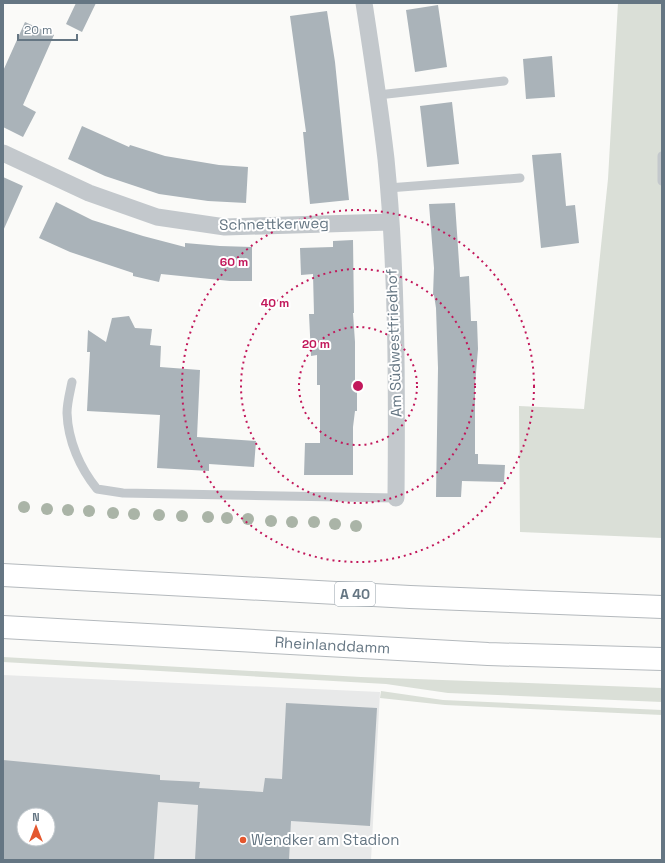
<svg xmlns="http://www.w3.org/2000/svg" width="665" height="863" viewBox="0 0 665 863" font-family="'Space Grotesk',sans-serif">
<style>
.built{fill:#e8e9e9;fill-rule:evenodd}
.green{fill:#dadfd7}
.building{fill:#aab3b9;fill-rule:evenodd}
.lines{fill:none;stroke-linecap:round;stroke-linejoin:round}
.highway-casing{stroke:#b4b9bd;stroke-width:24}
.lane{stroke:#c3c8cc;stroke-width:9}
.street{stroke:#c3c8cc;stroke-width:17}
.highway{stroke:#fff;stroke-width:22}
.tree{fill:#aab4a7}
.ring{fill:none;stroke:#c2185b;stroke-width:2;stroke-dasharray:2 4}
.poi-dot{fill:#e4572e;stroke:#fff;stroke-width:1.5}
.labels{text-anchor:middle;stroke-width:4;stroke-linejoin:round;paint-order:stroke}
.shield{fill:#fff;stroke:#939fa8;stroke-width:1}
.shield-label{font-size:14px;font-weight:bold;fill:#657683}
.street-label{font-size:15px;fill:#657683;stroke:#fff}
.poi-label{font-size:15px;fill:#657683;stroke:#fff;text-anchor:start}
.centre{fill:#c2185b;stroke:#fff;stroke-width:2}
.ring-label{font-size:12px;text-anchor:middle;font-weight:bold;fill:#c2185b;stroke:#fff;stroke-width:4;stroke-linejoin:round;paint-order:stroke}
</style>
<rect width="100%" height="100%" fill="#fafaf8"/>
<path class="built" d="M3,675L380,692L371,860H3ZM24,815H48V839H24Z"/>
<path class="green" d="M618,3H662V538L520,532L519,406L584,409L608,179Z
M3,657L361,677L662,688V702L448,693L386,684L3,662Z
M381,691L443,700L662,710V715L445,705L380,698Z"/>
<path class="building" d="M76,3H96L82,32L66,24Z
M438,5L447,67L415,72L406,10Z
M327,11L335,62L349,200L310,204L303,132H306L290,16Z
M25,22L54,35L23,105L36,112L23,137L3,127V71Z
M552,56L555,97L526,99L523,59Z
M452,102L459,164L427,167L420,106Z
M82,126L129,147L130,145L165,156L219,165L248,167L246,203L208,201L159,194L105,176L68,159Z
M561,153L566,206L575,205L579,243L541,248L532,155Z
M3,177L23,186L3,231Z
M56,202L92,220L143,236L185,247V243L220,246L252,247V281H230L161,274L159,282L133,276V273L70,252L39,238Z
M455,203L460,277L469,276L471,321H477L478,349L475,385V454H478V464L505,465L504,482L462,481L461,497H436L438,368L436,308L434,295H433L434,268L429,204Z
M353,240L354,313H353L355,342V384H357V411H355L353,427V475H304L305,443H320V385H317V355L311,356L309,314H314L313,274L301,275L300,248L333,247V241Z
M129,316L135,328L152,329L150,345L161,346L160,367L200,370L197,437L256,441L254,467L209,464V471L157,468L160,415L87,411L90,352H87L88,330L106,342L112,318Z
M286,703L377,708L370,826L291,821L289,860H195L198,805L158,802L154,860H3V760L160,775V780L200,782L199,788L263,792L265,778L282,779ZM24,815H48V839H24Z"/>
<g class="lines">
<defs>
<g id="highway">
<path d="M3,575L410,597L662,607"/>
<path id="s1" d="M3,627L488,654L662,659"/>
</g>
</defs>
<use href="#highway" class="highway-casing"/>
<path class="lane" d="M378,95L504,81
M662,156V181
M388,188L520,178
M72,382C70,392 67,403 67,413C68,441 80,468 97,489L123,493L396,498"/>
<path class="street" d="M364,3C372,55 380,107 386,159C397,271 397,385 396,498
M3,153L89,193L157,217L225,227L390,222"/>
<use href="#highway" class="highway"/>
</g>
<g class="tree">
<circle cx="24" cy="507" r="6"/>
<circle cx="47" cy="509" r="6"/>
<circle cx="68" cy="510" r="6"/>
<circle cx="89" cy="511" r="6"/>
<circle cx="113" cy="513" r="6"/>
<circle cx="134" cy="514" r="6"/>
<circle cx="159" cy="515" r="6"/>
<circle cx="182" cy="516" r="6"/>
<circle cx="208" cy="517" r="6"/>
<circle cx="227" cy="518" r="6"/>
<circle cx="248" cy="519" r="6"/>
<circle cx="271" cy="521" r="6"/>
<circle cx="292" cy="522" r="6"/>
<circle cx="314" cy="522" r="6"/>
<circle cx="335" cy="524" r="6"/>
<circle cx="356" cy="526" r="6"/>
</g>
<g class="ring">
<circle cx="358" cy="386" r="59"/>
<circle cx="358" cy="386" r="117"/>
<circle cx="358" cy="386" r="176"/>
</g>
<circle class="poi-dot" cx="243" cy="840" r="4"/>
<g class="labels">
<rect class="shield" x="335" y="582" width="40" height="24" rx="3"/>
<g class="shield-label">
<text x="355" y="599">A 40</text>
</g>
<g class="street-label">
<text transform="translate(274 224) rotate(-1)" y="5">Schnettkerweg</text>
<text transform="translate(394 343) rotate(-92)" y="5">Am Südwestfriedhof</text>
<text dy="5" stroke="none"><textPath href="#s1" startOffset="330">Rheinlanddamm</textPath></text>
</g>
<g class="poi-label">
<text x="251" y="845">Wendker am Stadion</text>
</g>
</g>
<circle cx="358" cy="386" r="6" class="centre"/>
<g class="ring-label">
<text x="234" y="266">60 m</text>
<text x="275" y="307">40 m</text>
<text x="316" y="348">20 m</text>
</g>
<rect width="665" height="863" fill="none" stroke="#657683" stroke-width="8"/>
<g transform="translate(36 827)"><circle r="19" fill="#ffffff" stroke="#c1c8cd"/>
<path d="M0-3L7 15L0 10L-7 15Z" fill="#e4572e"/>
<text y="-6" font-size="11" font-weight="bold" text-anchor="middle" fill="#657683">N</text>
</g>
<path d="M18 34v6h59v-6" fill="none" stroke="#657683" stroke-width="2"/>
<text x="24" y="34" font-size="12" fill="#657683" stroke="#ffffff" stroke-width="3" paint-order="stroke">20 m</text>
</svg>
